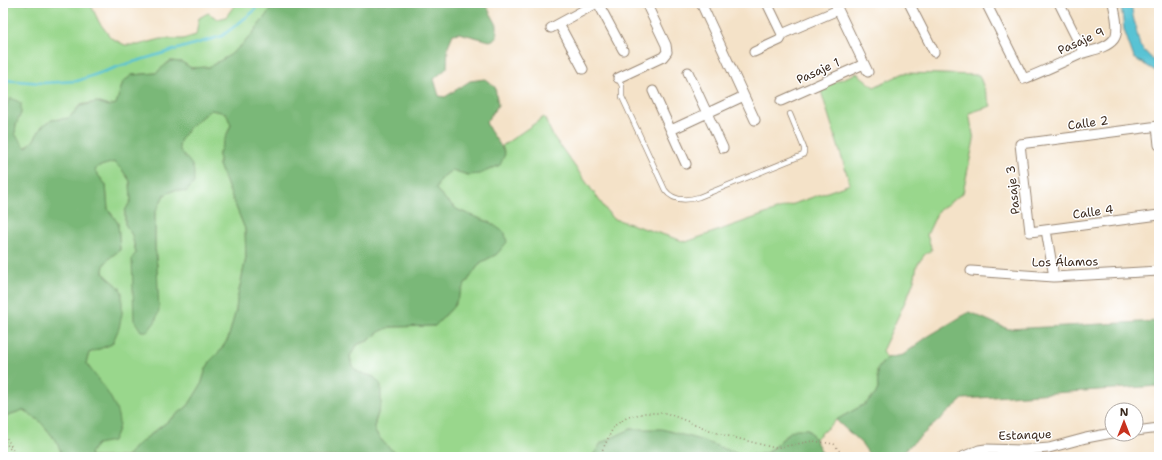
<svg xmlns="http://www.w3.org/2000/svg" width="1162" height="460" viewBox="0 0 1162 460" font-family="'Shantell Sans',sans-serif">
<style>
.green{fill:#99d78c;stroke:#6a8055}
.forest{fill:#7ab878;stroke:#5a714b}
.water{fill:#59c3d4;stroke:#4a7679}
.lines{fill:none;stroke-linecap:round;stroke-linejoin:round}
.stream{stroke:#59c3d4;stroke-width:2.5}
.service-casing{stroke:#988673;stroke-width:6}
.minor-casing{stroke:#988673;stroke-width:11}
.path{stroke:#988673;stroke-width:1.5;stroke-dasharray:1 3;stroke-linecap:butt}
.service{stroke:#fff;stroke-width:4.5}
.minor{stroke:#fff;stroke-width:9}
.labels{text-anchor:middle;stroke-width:3;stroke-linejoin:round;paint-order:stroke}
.street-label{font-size:12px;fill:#3b2a1e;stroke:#fff}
</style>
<rect width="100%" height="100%" fill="#fff"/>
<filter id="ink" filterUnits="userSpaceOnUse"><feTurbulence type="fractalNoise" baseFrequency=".025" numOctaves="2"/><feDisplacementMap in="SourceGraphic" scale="8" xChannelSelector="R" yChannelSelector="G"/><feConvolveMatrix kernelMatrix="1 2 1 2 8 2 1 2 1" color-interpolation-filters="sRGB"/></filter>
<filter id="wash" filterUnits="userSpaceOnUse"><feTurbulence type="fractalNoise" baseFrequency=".012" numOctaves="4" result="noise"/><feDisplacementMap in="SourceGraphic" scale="16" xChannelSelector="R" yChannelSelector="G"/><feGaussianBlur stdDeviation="0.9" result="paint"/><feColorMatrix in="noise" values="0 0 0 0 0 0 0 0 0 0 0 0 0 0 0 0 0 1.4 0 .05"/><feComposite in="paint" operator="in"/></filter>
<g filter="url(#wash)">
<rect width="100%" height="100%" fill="#f4e2c8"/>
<path class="green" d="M3,3H90L99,22L111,38L125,45H138L161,39H183L196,35L199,18L208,13L218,19L226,17L236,3H275L253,33L244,43L230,55L209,67L191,68L182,62L170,61L156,73L132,75L123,82L116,104L108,106L97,102L80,105L69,118L52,120L42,126L34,140L25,148L15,134L16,125L21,113L11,99L3,110Z
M857,73L874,87L904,73L979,75L991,106L969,113L974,140L963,193L938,211L927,235L932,250L925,254L917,265L915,277L910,291L882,351L886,358L877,370L878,389L875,395L865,404L836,420L815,439L808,429L790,432L768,452L757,455H745L631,429L601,443L592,457H400L384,443L375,432V423L381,404L374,377L358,372L352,366L350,356L358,344L368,341L379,332L390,327L435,326L454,306L462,289L480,263L497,254L491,223L458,210L447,201L436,189L440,179L452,170L468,175L505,154L502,146L544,117L553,136L612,218L686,242L850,184L820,88Z
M211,110L226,113L231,125L219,153V165L245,229L246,258L237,300L236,310L228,339L220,351L211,360L206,369L201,385L188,406L138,444L126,457H91L89,453L97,444L86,363L89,353L112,344L119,287L103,273C102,262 112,256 120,250L118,223L108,209L106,185L95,171L97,167L114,162L123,171L130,181L131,200L125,211V224L132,235L136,253L157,266L155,249V213L164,195L175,190L193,168C189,162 180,154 179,147C177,135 202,116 211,110Z
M23,410C28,413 33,416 37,419C45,426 63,447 61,457H8L3,451V417Z"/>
<path class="forest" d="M275,3H483L487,7L497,25V38L490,41L459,33L453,34L448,46L447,68L434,79L439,96L445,97L470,81L485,79L495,87L498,105L486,122C490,134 500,142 505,154L500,165L480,174L468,175L452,170L440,179L436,189L447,201L458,210L491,223L505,233L507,242L497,254L480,263L462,289L454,306L435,326L390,327L379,332L368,341L358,344L350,356L352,366L358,372L374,377L381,385V404L375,422V432L384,443L400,457H126L138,444L188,406L201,385L206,369L211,360L220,351L228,339L236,310L237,300L246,258L245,229L219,165V153L231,125L226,113L211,110C202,116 174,137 180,150C183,156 191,161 193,168C195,172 193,179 194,183L186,192L175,190L164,195L155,213V249L157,266L159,311L155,322L148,331H141L134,320L132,258L136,253L132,235L125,224V211L131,200L130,181L123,171L114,162L97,167L95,171L106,185L108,209L118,223L120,250C112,256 102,262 103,273L119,287L122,292V314L119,328L112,344L89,353L86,363C98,380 118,401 119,423C119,429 115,436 113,441L97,444L90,453L91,457H61C63,447 45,426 37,419C33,416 28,413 23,410L3,417V110L11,98L21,103V113L16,125L15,134L26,148L34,140L42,126L52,120L69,118L80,106L97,102L108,106L116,104L123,82L132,75L156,73L170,61L182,62L191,68L209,67L230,55L244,43L253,33Z
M969,312L1008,329L1159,321V386L963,399L897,457H871L862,444L836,420L865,404L875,395L878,389L877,370L886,358L903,355L927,337Z
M631,429H662L704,441L730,451L745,455H757L769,452L790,432L796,429H808C815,438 819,448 825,457H592L601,443Z"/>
<path class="water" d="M1121,3H1131L1133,16L1140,46L1153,60L1159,62V73L1134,58L1124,30Z"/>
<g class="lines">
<path class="stream" d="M3,80L43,83L77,81L123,65L222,36L253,12L259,3"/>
</g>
</g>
<g filter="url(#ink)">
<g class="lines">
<defs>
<path id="service" d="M618,78L622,86V97L665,190C673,201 686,201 699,197L803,155L804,152V148L790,114"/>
<path id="minor" d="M598,3L623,50
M701,3L755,120
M767,3L782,34
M835,3L868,72
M909,3L934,52
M986,3L1024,79C1044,71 1063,62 1083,53C1093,50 1107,48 1114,39C1120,31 1115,12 1113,3
M1059,3L1084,53
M559,24L583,69
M551,28L597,3
M782,34L838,10
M754,52L780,40L781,38L782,34
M688,72L723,148
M618,78L663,57L667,52L666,45L646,3
M653,91L686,164
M781,101L864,64
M1157,126L1159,145
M1159,126L1020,144L1030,232L1159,215
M671,130L744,96
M1046,230L1054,277
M971,271L1054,277L1159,271
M1136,431L1159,428
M962,457L979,450L986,449L1025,450L1049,448L1086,438L1112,433"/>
</defs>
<use href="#service" class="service-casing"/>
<use href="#minor" class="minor-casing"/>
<path class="path" d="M3,431L17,457
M3,438L15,457
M599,457L614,426L628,417L645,413H666L720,434L775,448L813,441L834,444L844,457"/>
<use href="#service" class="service"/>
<use href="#minor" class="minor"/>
</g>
</g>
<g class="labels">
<g class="street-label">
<text transform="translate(1081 41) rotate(-24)" y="4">Pasaje 9</text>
<text transform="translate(818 71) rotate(-24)" y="4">Pasaje 1</text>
<text transform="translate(1088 123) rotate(-8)" y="4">Calle 2</text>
<text transform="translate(1013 190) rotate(-96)" y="4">Pasaje 3</text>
<text transform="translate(1093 212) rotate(-8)" y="4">Calle 4</text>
<text transform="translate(1065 262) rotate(-1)" y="4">Los Álamos</text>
<text transform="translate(1025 435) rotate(-2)" y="4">Estanque</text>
</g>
</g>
<rect width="1162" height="460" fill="none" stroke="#fff" stroke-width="16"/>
<g transform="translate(1124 422)"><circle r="19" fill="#ffffff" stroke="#b1aaa5"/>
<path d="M0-3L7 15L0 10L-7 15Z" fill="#c8321e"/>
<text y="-6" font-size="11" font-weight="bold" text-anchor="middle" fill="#3b2a1e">N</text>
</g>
</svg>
